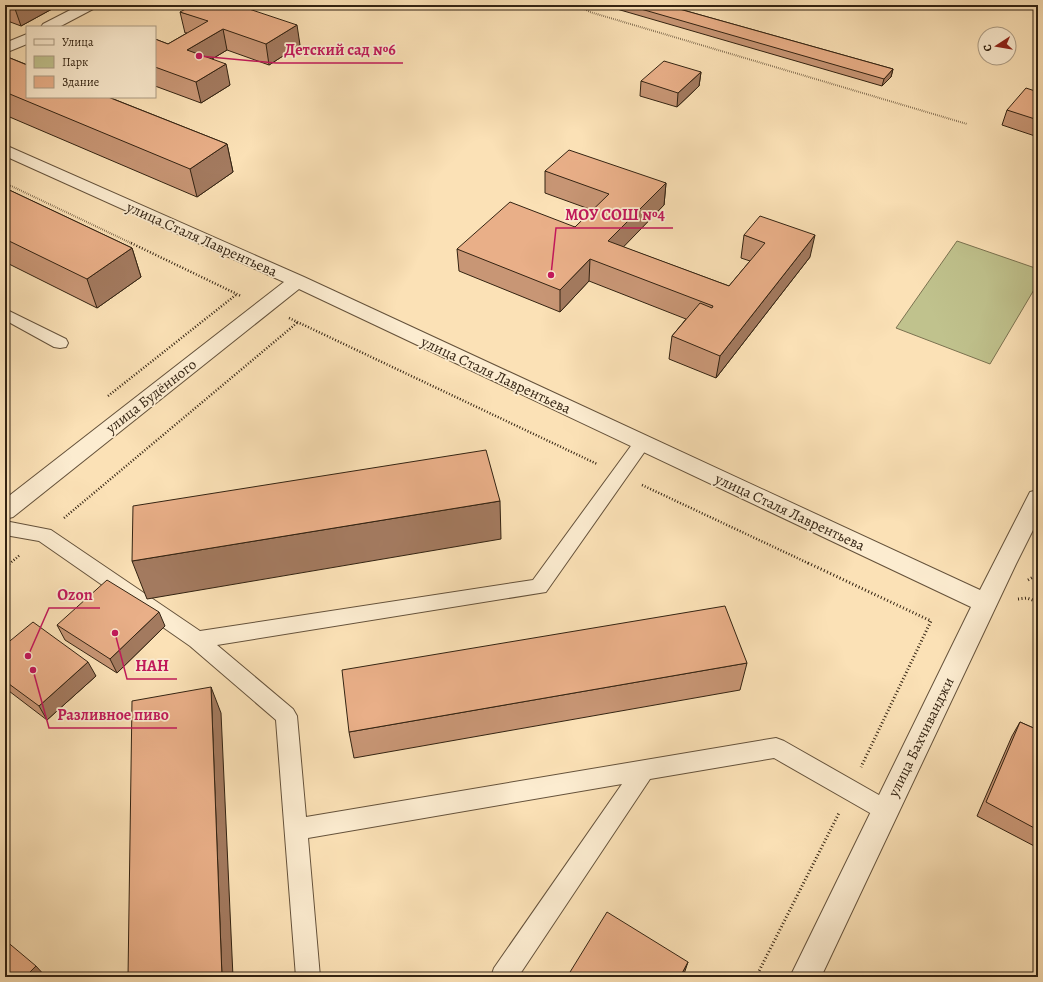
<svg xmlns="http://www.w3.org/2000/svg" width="1043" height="982" viewBox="0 0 1043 982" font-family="Alegreya,serif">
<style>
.green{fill:#c0c28d;stroke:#7a7250}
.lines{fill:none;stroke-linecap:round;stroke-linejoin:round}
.lane-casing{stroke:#65523b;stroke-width:2}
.street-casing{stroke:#65523b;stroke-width:2}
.path-far2{stroke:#332312;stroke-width:2;stroke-dasharray:0.5 1.5;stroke-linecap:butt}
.path-far1{stroke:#332312;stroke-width:2.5;stroke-dasharray:1 2;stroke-linecap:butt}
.path{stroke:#332312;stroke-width:3;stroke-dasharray:1 2.5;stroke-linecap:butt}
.lane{fill:#fcecd0;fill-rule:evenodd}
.street{fill:#fcecd0;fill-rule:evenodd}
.wall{fill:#c89675;stroke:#332312}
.shaded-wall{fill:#a37a5f;stroke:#332312}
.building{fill:#e9af88;stroke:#332312}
.labels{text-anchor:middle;stroke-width:3.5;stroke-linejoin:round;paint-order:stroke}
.street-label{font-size:15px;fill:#332312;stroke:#fcecd0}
.leader{fill:none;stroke:#c2185b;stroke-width:1.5}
.callout-dot{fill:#c2185b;stroke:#fcecd0;stroke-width:1.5}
.callout-label{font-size:16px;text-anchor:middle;font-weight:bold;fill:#c2185b;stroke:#fcecd0;stroke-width:3.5;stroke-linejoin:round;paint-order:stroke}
</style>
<rect width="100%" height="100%" fill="#fbe1b6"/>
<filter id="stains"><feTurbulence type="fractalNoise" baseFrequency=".005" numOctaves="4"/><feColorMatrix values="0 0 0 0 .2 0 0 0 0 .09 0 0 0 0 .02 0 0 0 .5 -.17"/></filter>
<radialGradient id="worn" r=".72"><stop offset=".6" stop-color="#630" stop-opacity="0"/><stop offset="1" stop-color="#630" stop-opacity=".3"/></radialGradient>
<path class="green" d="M957,241L1038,269V283L990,364L896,328Z"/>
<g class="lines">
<defs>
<path id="lane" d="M5,309L66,339L68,343L66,347L60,348L54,347L5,320Z
M642,437L648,439L651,443L648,447L546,592L217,645L293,709L297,716L306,817L776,738L784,741L893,803L896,810L893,817L885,820L877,817L774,758L650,779L518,977H491L494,968L622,784L308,838L320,977H296L276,720L190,646L39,541L5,535V521L51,530L200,631L533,580L636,439Z"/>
<path id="street" d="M80,5H97L95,8L59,27H41L43,24Z
M27,34V44L5,53V43Z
M5,145L304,277L980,590L1030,492L1038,490V520L1016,564L821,977H790L971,607L299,289L13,517L5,519V499L284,282L5,156Z"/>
</defs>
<use href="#lane" class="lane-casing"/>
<use href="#street" class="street-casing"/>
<path class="path-far2" d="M578,5L590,12L967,124
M5,183L133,244"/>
<path class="path-far1" d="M131,243L241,296
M289,318L597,464
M108,396L237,294
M642,485L810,564
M64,518L298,322
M9,564L20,555"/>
<path class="path" d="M808,563L931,621L861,767
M5,567L10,563
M1028,580L1038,574
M1018,599L1027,598L1038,602
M756,977L839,813"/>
<use href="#lane" class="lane"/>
<use href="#street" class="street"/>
</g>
<path class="wall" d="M5,5H51L52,9L21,26L5,20Z
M603,5H665L893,69L891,77L882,86Z
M180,12L300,45L269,65L227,50L212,59L230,85L201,103L155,86V39L168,44L187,33H185Z
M5,56L227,144L233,172L197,197L5,115Z
M701,72L699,86L677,107L640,96L641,81Z
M1038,92V137L1002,125L1007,110Z
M545,171L666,183L664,205L623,247L729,286L750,261L741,258L744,235L810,257L716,378L669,359L672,336L686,319L589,281L560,312L459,271L457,249L575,227L592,210L545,193Z
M5,188L132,248L141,277L97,308L5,262Z
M57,625L165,626L117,673L65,640Z
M5,645L96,676L47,720L5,688Z
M747,663L740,690L354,758L349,732Z
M1020,722L1038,730V848L977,816L1012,736Z"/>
<path class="shaded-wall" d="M15,5H51L52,9L21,26L14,6Z
M297,25L300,45L269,65L266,44Z
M223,29L227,50L192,71L187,50Z
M226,64L230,85L201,103L196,82Z
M893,69L891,77L882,86L884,79Z
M701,72L699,86L677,107L678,93Z
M227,144L233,172L197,197L190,169Z
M666,183L664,205L607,264L608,241Z
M815,235L810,257L716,378L720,356Z
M132,248L141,277L97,308L87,279Z
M590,259L589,281L560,312V290Z
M500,501L501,539L147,599L132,561Z
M159,612L165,626L117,673L110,659Z
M88,662L96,676L47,720L39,706Z
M211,687L221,713L233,977H222Z
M688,962L683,977H680Z
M36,966L46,977H25Z"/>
<path class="building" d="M193,5H237L297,25L266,44L223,29L187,50L226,64L196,82L155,67V39L168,44L208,21L180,12Z
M627,5H665L893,69L884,79Z
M5,56L27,65V97H108L227,144L190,169L5,92Z
M664,61L701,72L678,93L641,81Z
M1026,88L1038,92V120L1007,110Z
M569,150L666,183L608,241L729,286L765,243L744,235L760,216L815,235L720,356L672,336L700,303L712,308L713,306L590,259L560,290L457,249L510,202L575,227L609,194L545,171Z
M5,188L132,248L87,279L5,239Z
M486,450L500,501L132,561L133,506Z
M107,580L159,612L110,659L57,625Z
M725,606L747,663L349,732L342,670Z
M33,622L88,662L39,706L5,681V645Z
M211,687L222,977H128L132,701Z
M1020,722L1038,730V830L986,802Z
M607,912L688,962L680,977H567Z
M5,940L36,966L25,977H5Z"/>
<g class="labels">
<g class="street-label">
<text transform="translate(202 239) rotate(24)" y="5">улица Сталя Лаврентьева</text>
<text transform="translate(496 375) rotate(25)" y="5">улица Сталя Лаврентьева</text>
<text transform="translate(151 396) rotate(-38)" y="5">улица Будённого</text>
<text transform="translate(790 512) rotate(25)" y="5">улица Сталя Лаврентьева</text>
<text transform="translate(921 737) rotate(-64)" y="5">улица Бахчиванджи</text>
</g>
</g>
<path class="leader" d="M199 56L276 63H403M551 275L556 228H673M28 656L49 608H100M115 633L127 679H177M33 670L49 728H177"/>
<g class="callout-dot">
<circle cx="199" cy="56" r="4"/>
<circle cx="551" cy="275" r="4"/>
<circle cx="28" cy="656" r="4"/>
<circle cx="115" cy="633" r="4"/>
<circle cx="33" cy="670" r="4"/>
</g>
<g class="callout-label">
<text x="340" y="55">Детский сад №6</text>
<text x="615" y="220">МОУ СОШ №4</text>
<text x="75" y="600">Ozon</text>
<text x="152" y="671">НАН</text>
<text x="113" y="720">Разливное пиво</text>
</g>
<rect width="1043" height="982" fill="none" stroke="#fbe1b6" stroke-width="20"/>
<rect x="6" y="6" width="1031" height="970" fill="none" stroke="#332312" stroke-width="2"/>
<rect x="10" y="10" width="1023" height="962" fill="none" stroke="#332312"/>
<rect x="26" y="26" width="130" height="72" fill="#fcecd0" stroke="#ac9c84"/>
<rect x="34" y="39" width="20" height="6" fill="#fcecd0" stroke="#ac9c84"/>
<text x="62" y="46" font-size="12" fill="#332312">Улица</text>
<rect x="34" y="56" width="20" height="12" fill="#c0c28d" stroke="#ac9c84"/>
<text x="62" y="66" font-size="12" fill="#332312">Парк</text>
<rect x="34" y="76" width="20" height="12" fill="#e9af88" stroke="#ac9c84"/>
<text x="62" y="86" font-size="12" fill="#332312">Здание</text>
<g transform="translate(997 46) rotate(258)"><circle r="19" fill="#fcecd0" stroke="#ac9c84"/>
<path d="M0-3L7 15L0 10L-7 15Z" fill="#8f2418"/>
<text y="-6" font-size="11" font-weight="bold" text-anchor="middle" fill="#332312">С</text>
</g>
<rect width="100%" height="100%" filter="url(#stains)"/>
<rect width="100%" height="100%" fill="url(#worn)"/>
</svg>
